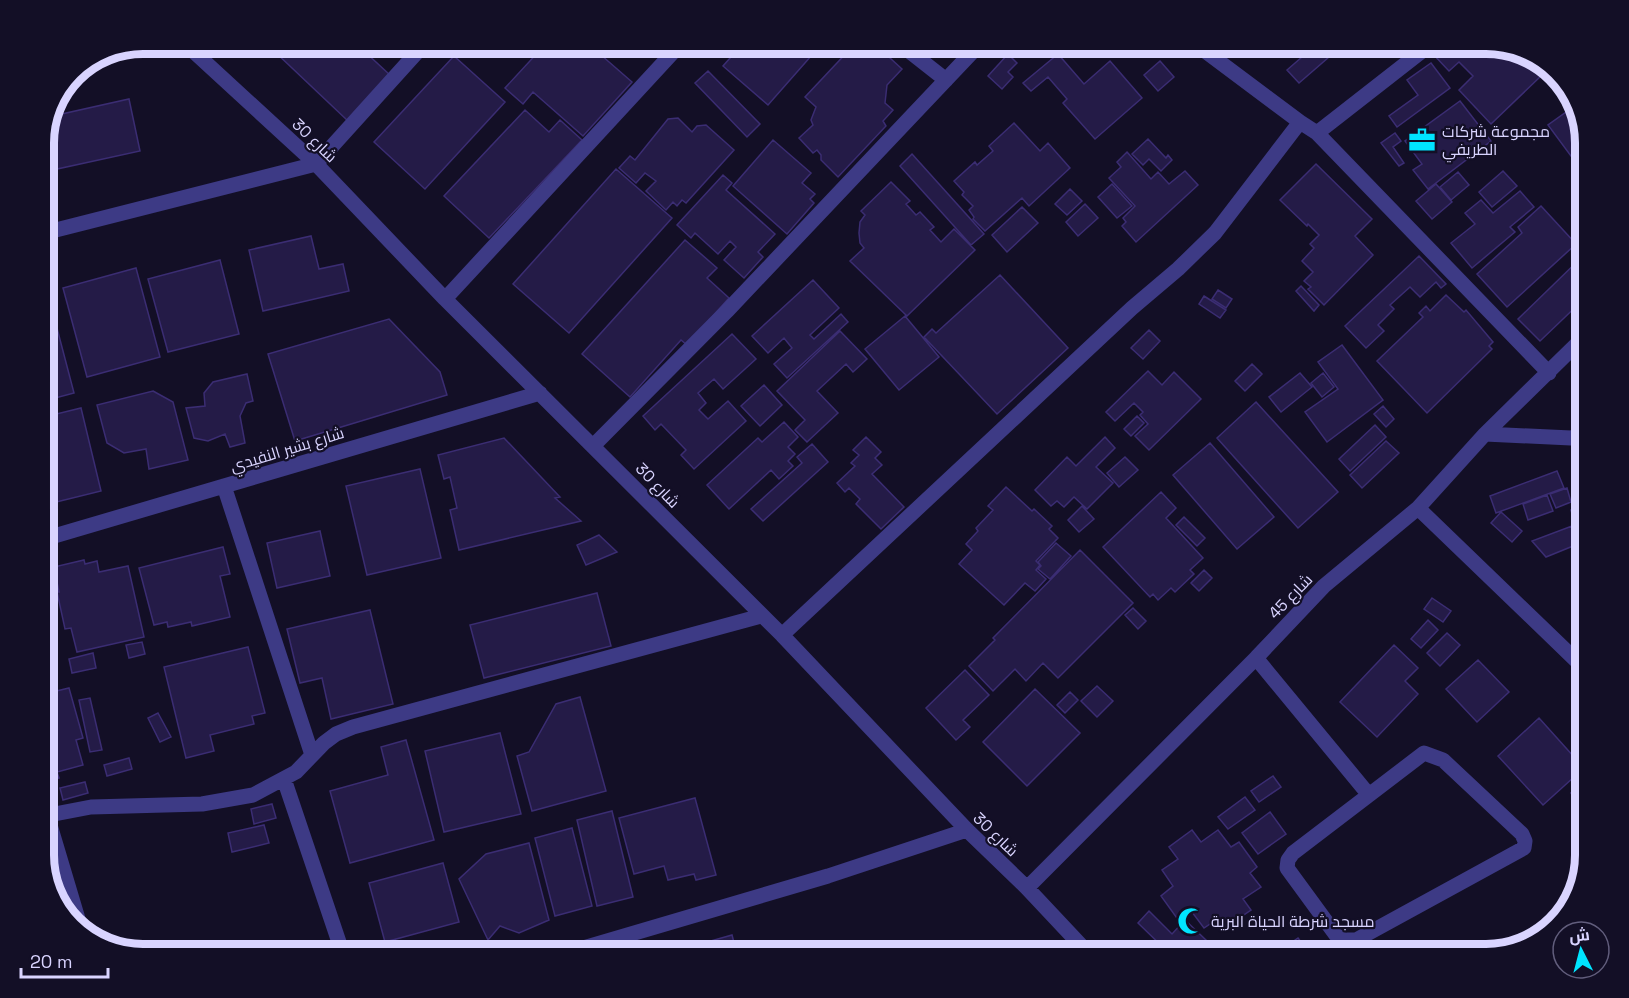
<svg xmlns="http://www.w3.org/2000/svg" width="1629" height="998" viewBox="0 0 1629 998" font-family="'Space Grotesk',Cairo,sans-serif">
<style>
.building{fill:#241b47;stroke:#3b2d73;stroke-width:1.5}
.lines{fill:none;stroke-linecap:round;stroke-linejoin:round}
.minor{stroke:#3d3a85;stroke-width:15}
.labels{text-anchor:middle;stroke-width:4.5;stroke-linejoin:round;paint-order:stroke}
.poi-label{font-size:16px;fill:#d9d4ff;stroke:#130f26;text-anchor:start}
.street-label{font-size:16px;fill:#d9d4ff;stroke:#130f26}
.rim{fill:none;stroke:#d9d4ff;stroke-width:8}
</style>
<rect width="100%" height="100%" fill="#130f26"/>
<path class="building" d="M1317,44H1344L1299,83L1287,70Z
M1441,44H1472L1481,53L1489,46L1498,56L1506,49L1521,53L1542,75L1491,124L1459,90L1473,76L1459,62L1449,71L1432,53Z
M819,47L768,105L723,66L739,48Z
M852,47H878L902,69L887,85L885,103L893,110L883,121L886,126L838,177L821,160V155L817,150L813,153L799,138L813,125L811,120L816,107L805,97Z
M593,48L632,82L583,136L533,92L523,104L505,88L541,49Z
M273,50H363L391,76L348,121Z
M104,52L112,60L89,66L87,63Z
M1008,54L1017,63L1008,72L1013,77L1002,89L988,76Z
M1058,54L1084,84L1110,61L1142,98L1095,139L1063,103L1067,99L1048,77L1031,91L1023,83Z
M454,56L505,102L425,189L374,142Z
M1160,61L1174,77L1158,91L1144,75Z
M1431,63L1450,88L1397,127L1389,116L1418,95L1407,80Z
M708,71L760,124L747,137L695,83Z
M129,99L140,151L57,169L48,128L53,116Z
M1460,101L1491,141L1428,189L1413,170L1422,164L1405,141Z
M1576,105L1585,137V175L1548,125Z
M525,110L549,132L560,120L582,140L489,238L444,196Z
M678,118L692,132L697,126L706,125L734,150L686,203L682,200L677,206L673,202L666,210L646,191L656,181L645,173L636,183L619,168L630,156L635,160L668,119Z
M1014,123L1040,151L1048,143L1070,168L1029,206L1022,198L985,231L973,219L974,217L969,210L973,206L962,195L964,192L954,181L975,162L977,165L993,151L989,146Z
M1395,133L1401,141L1393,147L1404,163L1399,166L1381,143Z
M1148,139L1166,158L1168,155L1172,160L1161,171L1149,159L1143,165L1132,154Z
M773,140L811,173L802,183L815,194L810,199L814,203L787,234L733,186Z
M1127,152L1151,179L1158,172L1169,184L1185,171L1198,185L1136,242L1122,226L1126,222L1123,218L1135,206L1109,178L1121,167L1117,162Z
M912,154L984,234L971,245L900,166Z
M1316,164L1372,219L1355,236L1373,255L1324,305L1308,289L1311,287L1304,281L1313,272L1302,261L1314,248L1310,244L1319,235L1308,224L1307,226L1280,200Z
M616,169L672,218L569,333L513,284Z
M1503,171L1517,186L1492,207L1479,192Z
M1458,172L1469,185L1451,200L1440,187Z
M723,175L732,183L726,190L775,234L758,252L763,257L744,278L724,260L736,247L730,241L718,254L695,233L691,238L677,225Z
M44,179L49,204L44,205Z
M891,182L910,201L906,204L916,215L920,212L934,227L930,230L941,242L954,229L975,250L907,316L850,261L864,248L860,243L859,233L860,222L865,215L861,211Z
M1112,184L1132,206L1117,218L1098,197Z
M1436,184L1452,202L1432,219L1416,201Z
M1070,189L1082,201L1067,215L1055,204Z
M1520,191L1534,207L1510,227L1515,232L1472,268L1451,243L1475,224L1465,213L1481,200L1493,213Z
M1085,204L1098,218L1078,236L1066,222Z
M1583,204L1585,209V227L1575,209Z
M1541,206L1576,244L1507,307L1477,274L1522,233L1518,227Z
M1022,207L1038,223L1007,252L992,235Z
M311,236L319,269L343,264L349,291L263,311L249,250Z
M685,240L717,268L707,278L729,298L687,345L681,340L630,397L582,354Z
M1585,254V298L1540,341L1518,319Z
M1419,256L1446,284L1441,288L1436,282L1420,297L1410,287L1390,305L1394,309L1378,325L1384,331L1366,348L1345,326Z
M220,260L239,334L168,352L148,279Z
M136,268L160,357L87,377L63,288Z
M1000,275L1068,348L997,414L924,337L932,329L936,333Z
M813,280L839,308L810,335L814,339L841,314L848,322L787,378L774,364L792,348L784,338L768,353L752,336Z
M1301,286L1319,305L1314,311L1296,291Z
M47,290L74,393L44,401V291Z
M1218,290L1232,299L1226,308L1212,299Z
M1446,295L1464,312L1466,310L1493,342L1489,346L1492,349L1427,413L1377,361L1423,317L1419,313L1426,306L1430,311Z
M1204,296L1226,310L1220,318L1199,304Z
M905,316L939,357L899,390L865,349Z
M389,319L440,372L447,395L295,441L268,354Z
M1149,330L1160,341L1143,359L1131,348Z
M840,331L867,359L853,372L846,364L817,391L838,413L807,442L795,430L805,420L777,391Z
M732,334L756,359L723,389L714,379L698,393L706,403L699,410L708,419L728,401L746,421L694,469L681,455L686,450L661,424L655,430L643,416Z
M1342,345L1383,400L1327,442L1305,412L1338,389L1318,362Z
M1252,364L1262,374L1245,391L1235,381Z
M1148,371L1162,385L1174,372L1201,399L1149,450L1135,436L1148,424L1140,415L1143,412L1134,403L1115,421L1106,412Z
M1300,373L1312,387L1281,412L1269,397Z
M1323,373L1334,387L1322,397L1311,383Z
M247,374L253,401L246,403L240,416L245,443L230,447L225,434L208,441L194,438L186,408L205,406L204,393L213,382Z
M764,385L782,405L760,426L741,406Z
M153,391L173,402L188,460L149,469L146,449L124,453L107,443L97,405Z
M1256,402L1338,492L1298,528L1217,438Z
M1383,406L1394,419L1386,427L1374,414Z
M81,408L101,491L44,505V417Z
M1137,416L1144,423L1131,436L1124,429Z
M784,422L798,437L788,447L795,454L788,461L793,466L779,479L771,470L729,509L707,485L758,438L762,442Z
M1375,425L1386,437L1350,471L1339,459Z
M866,437L881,452L875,458L882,465L872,474L904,507L881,529L856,504L860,499L849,488L845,492L837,483L855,466L851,463L859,455L853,450Z
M1105,437L1115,448L1096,467L1113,483L1087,509L1074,497L1064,507L1057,501L1051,506L1035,490L1067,457L1076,466Z
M504,438L560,497L555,498L581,521L459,550L450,510L457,508L450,477L444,479L438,455Z
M1386,441L1399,453L1362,488L1350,475Z
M1210,443L1274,517L1237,549L1173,475Z
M812,444L828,462L763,521L751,509L802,463L797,457Z
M1125,457L1138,470L1119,487L1107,473Z
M420,469L441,558L367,575L346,486Z
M1557,471L1564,488L1496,513L1490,496Z
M1006,487L1032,511L1034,509L1052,526L1049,529L1058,538L1036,561L1040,565L1036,570L1046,579L1035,591L1025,583L1004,605L959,564L972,550L966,544L978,531L976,528L993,510L988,506Z
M1567,488L1571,502L1556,508L1550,494Z
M1161,492L1176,508L1166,518L1203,558L1190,570L1194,574L1175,592L1171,588L1158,600L1153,594L1150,597L1103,547Z
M1547,495L1553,511L1528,520L1523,504Z
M1082,506L1094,519L1079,532L1068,520Z
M1585,506V544L1580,545L1571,510Z
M1501,512L1522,531L1512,542L1491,523Z
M1184,517L1205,538L1197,546L1176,525Z
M1572,526L1578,544L1546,557L1532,541Z
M320,531L330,576L277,588L267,543Z
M599,535L617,552L586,565L577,545Z
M1056,543L1071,556L1050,579L1038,569L1041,566L1038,562Z
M223,547L230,574L220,576L230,617L192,626L191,622L168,627L167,622L154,625L139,568Z
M1080,550L1133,603L1058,678L1043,663L1026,681L1015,669L993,691L969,666L995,640L993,638Z
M84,560L85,564L97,561L99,572L128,566L144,637L77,652L71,628L65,629L57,592H59L54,567Z
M1204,570L1212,578L1199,591L1191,583Z
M597,593L611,646L484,678L470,625Z
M1432,598L1451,611L1443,622L1424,609Z
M1133,608L1146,621L1138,629L1125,615Z
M370,610L393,704L331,719L322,678L300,683L287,629Z
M1428,620L1438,630L1421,648L1411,639Z
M44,621L54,668L44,670Z
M1447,633L1460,645L1440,666L1427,653Z
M142,642L145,654L129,658L126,645Z
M1394,645L1418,668L1405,681L1418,694L1377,737L1340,702Z
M248,647L265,713L252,716L254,724L210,735L214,751L186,758L164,667Z
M93,653L96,668L72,673L69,659Z
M1478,660L1509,692L1477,722L1446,689Z
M965,670L989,695L963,720L970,727L956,740L926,708Z
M1097,686L1113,701L1097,717L1081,701Z
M69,688L83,738L76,740L83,765L57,772L59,778L44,782V694Z
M1035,689L1080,733L1027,786L983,742Z
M1070,692L1078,700L1065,713L1057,705Z
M580,697L606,791L532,811L517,756L529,752L556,704Z
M90,698L102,750L90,752L79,700Z
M158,713L171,737L160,742L148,718Z
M1539,718L1584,768L1543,805L1498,756Z
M500,733L521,814L444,832L425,751Z
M406,740L434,840L350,863L330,791L388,775L381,747Z
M129,758L132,769L107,776L104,765Z
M1273,776L1281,787L1259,802L1251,791Z
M85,782L88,793L63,800L60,788Z
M1585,784V816L1571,793Z
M1245,797L1255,810L1228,829L1218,817Z
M695,798L716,875L696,880L694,874L668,880L664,866L634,874L619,818Z
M272,804L276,818L254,824L251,809Z
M612,811L633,897L597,906L577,820Z
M1270,812L1286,834L1258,854L1242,833Z
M264,825L269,843L232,852L228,833Z
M572,828L592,906L555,916L535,838Z
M1192,830L1201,842L1218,830L1231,847L1239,842L1257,867L1250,873L1261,887L1243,899L1251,910L1226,927L1219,918L1204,928L1192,912L1179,921L1161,896L1173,886L1162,870L1178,859L1169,847Z
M529,843L549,920L519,933L500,926L488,940L459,879L486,854Z
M443,863L459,922L385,942L369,883Z
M1149,911L1172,934L1185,920L1207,941L1193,954H1170L1138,923Z
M732,935L737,954H680L679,950Z
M1298,938L1310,954H1275Z
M1208,941L1219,952L1217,954H1194Z
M829,948L830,954H803Z
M1228,949L1233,954H1221Z"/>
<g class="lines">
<path class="minor" d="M1197,45L1300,122
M904,47L946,80
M192,50L316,164L445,299L782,635L967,830L1027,888L1089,954
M1317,133L1549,373
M44,233L316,164L420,49
M445,299L677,48
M1485,434L1571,438L1585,434
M594,445L727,311L978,46
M224,486L312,755
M1418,508L1585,669
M44,539L540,393
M782,635L1132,308L1178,269L1215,233L1300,122L1317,133L1431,44
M1256,658L1369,795
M1424,753L1443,760L1522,834L1525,841L1524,848L1356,940H1344L1336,935L1287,868L1288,860L1293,853Z
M284,779L343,954
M47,815L81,929
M44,816L91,807L202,804L253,795L296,772L324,743L336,734L353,727L761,616
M1027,888L1256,658L1324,586L1418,508L1485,434L1585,336
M563,954L828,876L967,830"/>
</g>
<defs>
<symbol id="office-bare" viewBox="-9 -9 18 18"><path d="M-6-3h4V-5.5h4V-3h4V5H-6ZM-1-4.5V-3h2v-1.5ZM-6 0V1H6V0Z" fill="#00e5ff" stroke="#130f26" stroke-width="2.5" paint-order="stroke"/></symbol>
<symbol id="mosque-bare" viewBox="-9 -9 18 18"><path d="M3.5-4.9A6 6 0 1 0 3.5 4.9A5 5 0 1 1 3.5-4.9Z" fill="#00e5ff" stroke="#130f26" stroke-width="2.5" paint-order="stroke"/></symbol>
</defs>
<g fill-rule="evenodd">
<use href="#office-bare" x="1403" y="121" width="38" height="38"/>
<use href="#mosque-bare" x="1172" y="902" width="38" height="38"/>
</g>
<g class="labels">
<g class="poi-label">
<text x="1442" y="137">مجموعة شركات<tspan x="1442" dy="18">الطريفي</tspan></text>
<text x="1211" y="927">مسجد شرطة الحياة البرية</text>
</g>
<g class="street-label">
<text transform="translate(315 140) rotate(44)" y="6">شارع 30</text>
<text transform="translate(287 449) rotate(-17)" y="6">شارع بشير النفيدي</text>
<text transform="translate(658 485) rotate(46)" y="6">شارع 30</text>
<text transform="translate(1290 596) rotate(-46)" y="6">شارع 45</text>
<text transform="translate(996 834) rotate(44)" y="6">شارع 30</text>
</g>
</g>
<path d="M0 0H1629V998H0ZM143 54H1486A89 89 0 0 1 1575 143V855A89 89 0 0 1 1486 944H143A89 89 0 0 1 54 855V143A89 89 0 0 1 143 54Z" fill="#130f26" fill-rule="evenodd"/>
<path class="rim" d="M143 54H1486A89 89 0 0 1 1575 143V855A89 89 0 0 1 1486 944H143A89 89 0 0 1 54 855V143A89 89 0 0 1 143 54Z"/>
<g transform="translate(1581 950) rotate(354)"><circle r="28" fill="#130f26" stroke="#625e7d" stroke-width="1.5"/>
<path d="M0-4.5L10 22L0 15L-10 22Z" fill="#00e5ff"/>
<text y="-9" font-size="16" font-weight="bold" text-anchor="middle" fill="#d9d4ff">ش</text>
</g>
<path d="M21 968v9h87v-9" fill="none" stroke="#d9d4ff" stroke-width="3"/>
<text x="30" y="968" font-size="18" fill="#d9d4ff" stroke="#130f26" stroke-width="4.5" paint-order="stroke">20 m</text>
</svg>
